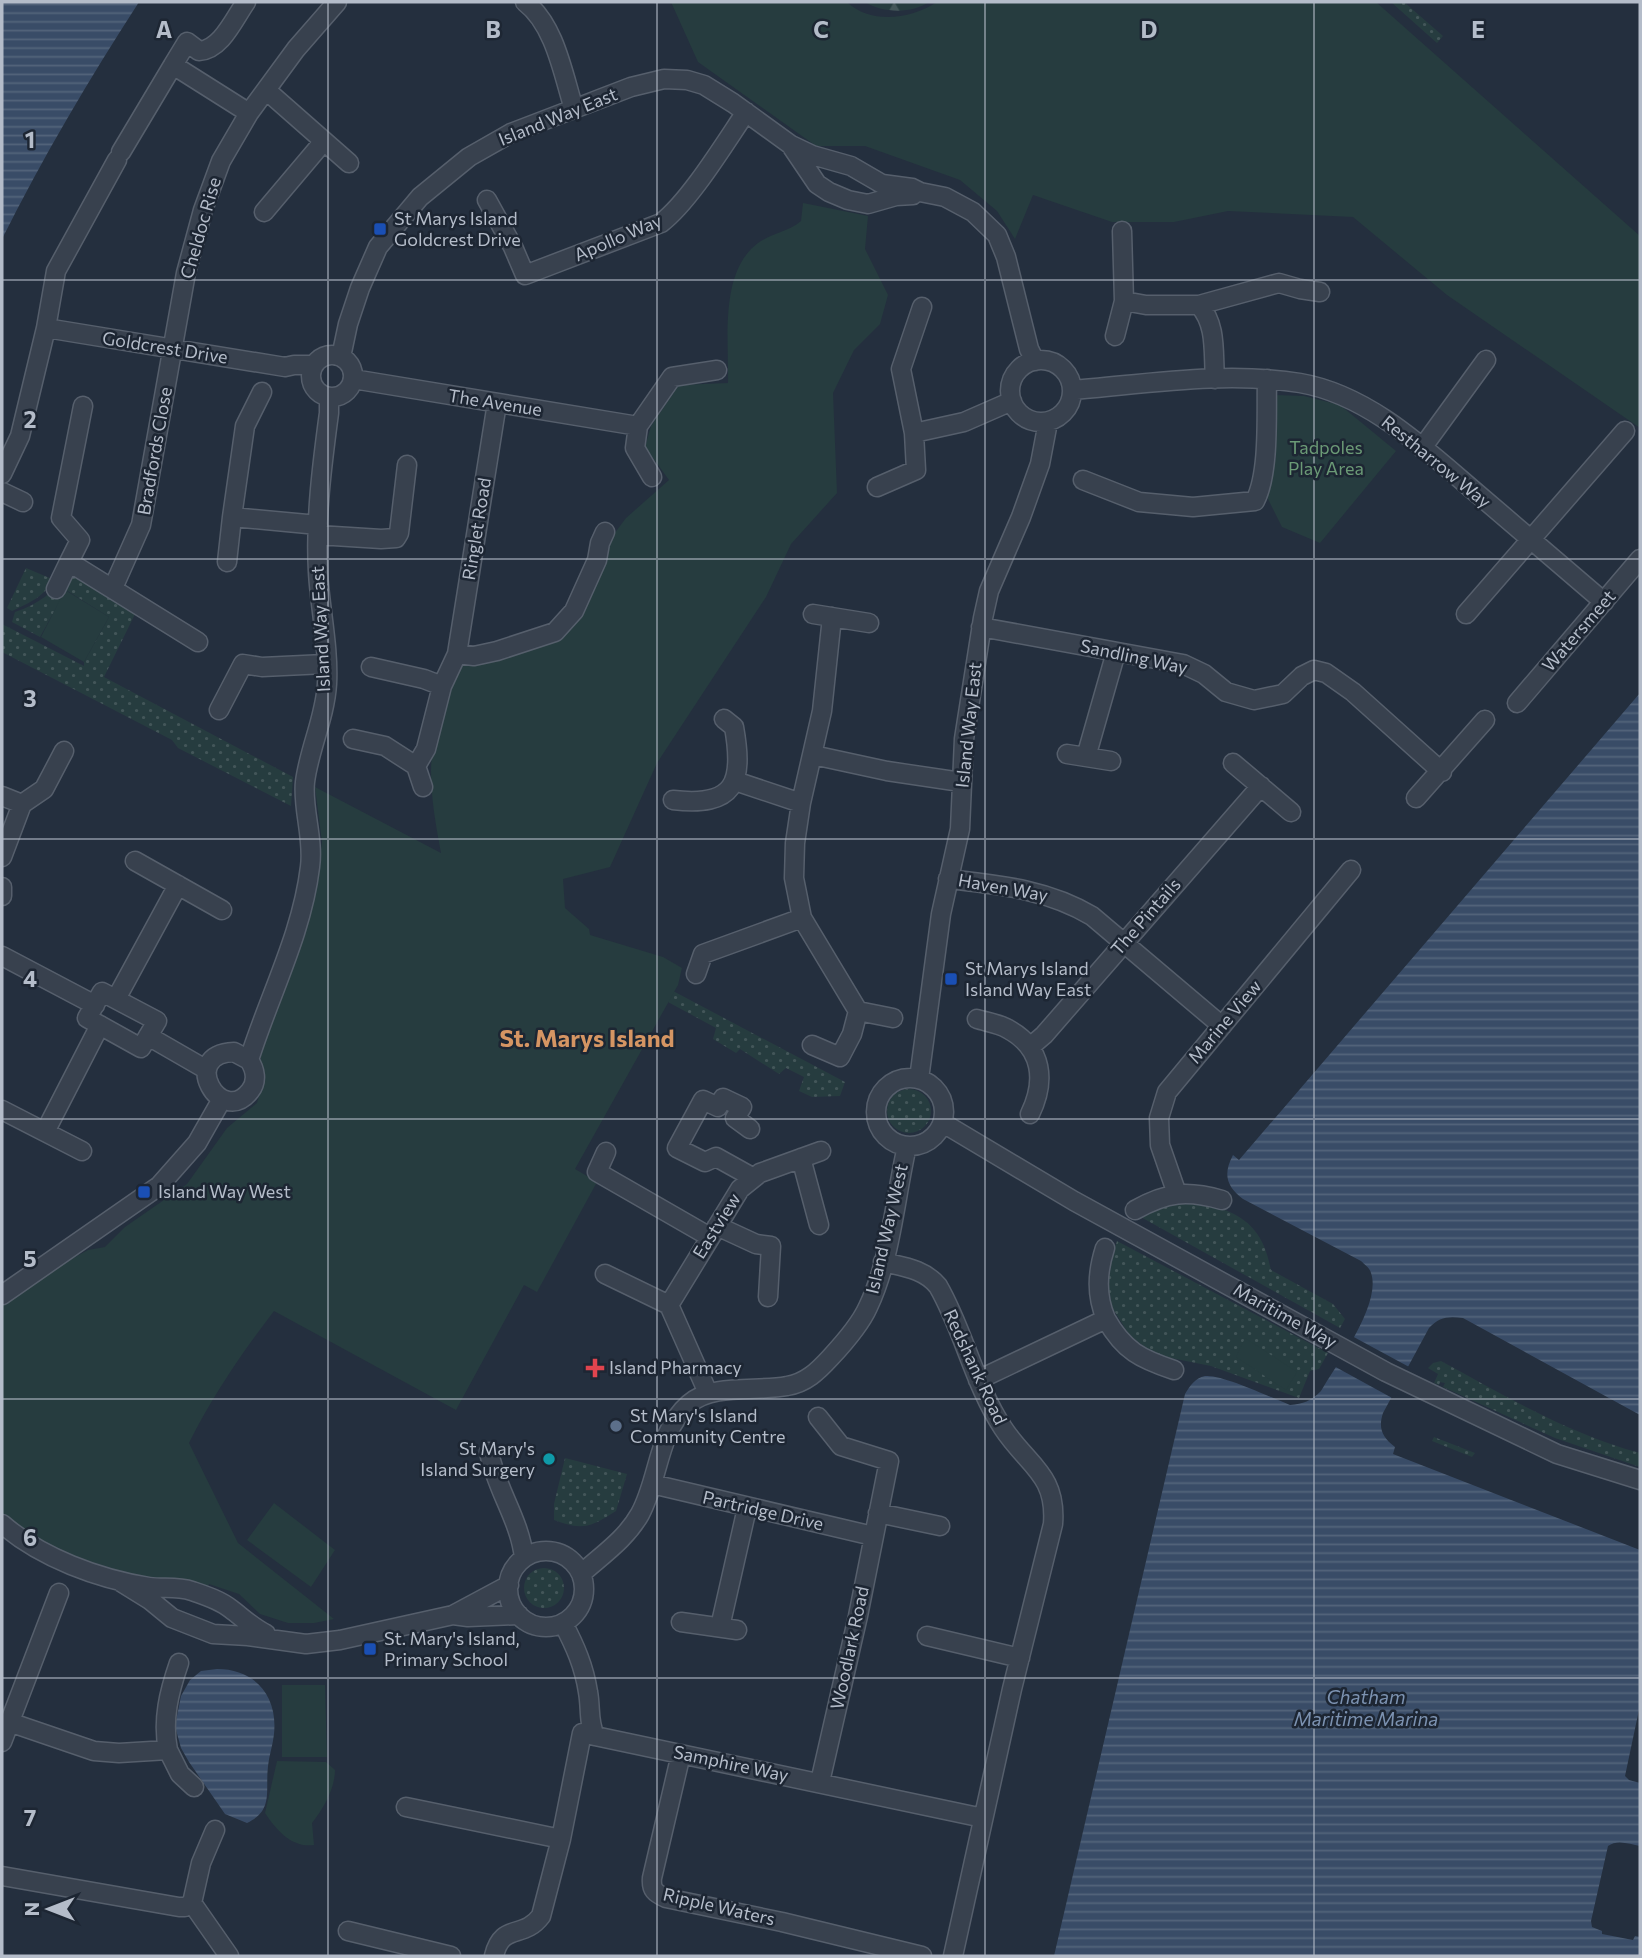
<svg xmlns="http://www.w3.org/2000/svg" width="1642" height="1958" viewBox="0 0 1642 1958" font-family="Commissioner,sans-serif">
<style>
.grass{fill:url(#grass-dots)}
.forest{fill:url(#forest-firs)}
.green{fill:#263c3f}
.water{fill:url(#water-rules)}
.pier{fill:#242f3e}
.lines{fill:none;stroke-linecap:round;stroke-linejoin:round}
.street-casing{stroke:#565f6c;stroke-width:21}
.street{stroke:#38414e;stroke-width:18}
.grid{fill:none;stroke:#b4bcc9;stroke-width:2;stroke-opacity:0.55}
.transit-dot{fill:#1a4fb4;stroke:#1d2633;stroke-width:2.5}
.health-dot{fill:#e0444e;stroke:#1d2633;stroke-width:2.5}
.service-dot{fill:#5c6f8a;stroke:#1d2633;stroke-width:2.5}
.culture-dot{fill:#0f9aa8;stroke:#1d2633;stroke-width:2.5}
.labels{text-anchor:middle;stroke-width:5;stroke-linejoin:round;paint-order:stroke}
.street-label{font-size:18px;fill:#b4bcc9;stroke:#1d2633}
.poi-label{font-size:18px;fill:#b4bcc9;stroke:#1d2633;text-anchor:start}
.park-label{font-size:18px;fill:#6b9a76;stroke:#1d2633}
.water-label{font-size:19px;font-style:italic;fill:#7c92b1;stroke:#1d2633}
.district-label{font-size:24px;font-weight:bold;fill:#d59563;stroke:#1d2633}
.grid-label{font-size:23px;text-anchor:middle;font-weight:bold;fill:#b4bcc9;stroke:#1d2633;stroke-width:5;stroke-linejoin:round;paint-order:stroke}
</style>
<defs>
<pattern id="grass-dots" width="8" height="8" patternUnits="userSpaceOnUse" patternTransform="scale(1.75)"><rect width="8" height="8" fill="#263c3f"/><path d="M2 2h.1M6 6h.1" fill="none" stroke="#435659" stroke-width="1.8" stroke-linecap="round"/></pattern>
<pattern id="forest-firs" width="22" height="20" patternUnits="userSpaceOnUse" patternTransform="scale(1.75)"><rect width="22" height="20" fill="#263c3f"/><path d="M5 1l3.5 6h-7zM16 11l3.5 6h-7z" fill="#435659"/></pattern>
<pattern id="water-rules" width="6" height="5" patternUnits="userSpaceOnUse" patternTransform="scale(1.75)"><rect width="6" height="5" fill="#394c67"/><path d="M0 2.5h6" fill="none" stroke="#53647b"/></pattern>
</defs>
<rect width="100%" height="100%" fill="#242f3e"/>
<path class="grass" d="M1391,2H1404L1443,36L1437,43Z
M26,568L52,579C48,595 27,604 12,611L7,608Z
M70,573L139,606L104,677L293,777L291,806L178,748L172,740L2,652V624L84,666V662L109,617L66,590L40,637L12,622L15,612C38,605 54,591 70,573Z
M673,991L845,1082L840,1096L812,1097L799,1091L804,1077L786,1068L779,1074L740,1049L736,1053L713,1039L716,1028L668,1002Z
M887 1111a22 22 0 1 1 44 0a22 22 0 1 1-44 0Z
M1180,1198C1229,1209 1261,1215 1271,1270L1333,1304L1345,1319L1340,1328L1139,1216Z
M1117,1241L1328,1353L1319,1369L1310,1371L1299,1398L1211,1366L1156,1355L1130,1336L1113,1309L1108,1291V1271Z
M1441,1361C1505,1396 1569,1434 1640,1453V1467L1555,1438L1443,1387L1445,1383L1440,1382L1439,1385L1434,1383L1438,1374L1428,1368L1433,1363Z
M1434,1437L1475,1453L1472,1457L1432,1441Z
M565,1458L627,1474L616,1511C591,1527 583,1531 554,1520V1504Z
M524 1588a20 20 0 1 1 40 0a20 20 0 1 1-40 0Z"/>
<path class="forest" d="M865,2H929C911,14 883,13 865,2Z"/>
<path class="green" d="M671,2H847C871,25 911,19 937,2H1376L1640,236V428L1447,295L1353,217L1228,211L1174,222H1112L1033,195L1015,239L997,211L960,180L865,146H816L698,62Z
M803,203L868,216L865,249L888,295L880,324L854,350L833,393L837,493L791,544L766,597L657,763L610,867L563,879L565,908L589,929L590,935L663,957L682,968L678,985L575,1169L597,1182L537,1292L524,1285L456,1410L274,1311C242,1353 213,1395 189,1443L238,1543L334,1619L314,1623H288L260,1614L239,1594L209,1584L206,1592L146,1579L41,1546L2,1516V1306L68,1261L88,1250L105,1247L125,1227L187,1184L227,1128L257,1103L263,1083L260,1054L316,887L322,842L315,787L441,853C436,826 431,799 431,771C431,734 448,693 465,660L559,637L611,538L626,518L669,480L645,447L651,426L679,385L728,383C729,341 719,272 758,243C772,233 788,232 801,221Z
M1276,395L1304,396L1340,405L1396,451L1320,543L1282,527L1266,495L1276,457Z
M65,590L109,617L84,662L41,637Z
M1245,1338L1297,1372L1286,1390L1236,1357Z
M274,1503L335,1550L311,1587L247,1540Z
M282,1685H325L327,1757H282Z
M277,1761L326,1762L335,1770C335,1789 323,1809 312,1823L314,1845C292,1848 277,1831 265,1813Z"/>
<path class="water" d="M2,2H139C89,79 43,157 2,239Z
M1640,693V1415L1463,1318C1448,1316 1439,1317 1429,1328L1383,1413C1378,1428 1382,1437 1395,1447L1393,1454L1640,1550V1705L1625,1776L1629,1780L1640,1783V1846C1630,1844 1617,1839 1608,1846L1591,1921L1592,1927L1602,1931V1934L1633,1940L1635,1936L1640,1937V1956H1054L1185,1394C1190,1386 1195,1378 1205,1376C1222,1374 1272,1398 1290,1405C1303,1404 1311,1401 1321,1391C1336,1365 1382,1304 1371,1273C1370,1268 1365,1265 1361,1261L1243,1199C1226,1186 1223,1174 1233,1155L1239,1160Z
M217,1669C255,1669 278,1696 274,1734C273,1745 269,1755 268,1766C265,1791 274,1810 247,1823L225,1814L189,1762L181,1748L175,1726L181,1696L190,1680L201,1671Z"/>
<path class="pier" d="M1350,1335L1411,1368L1394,1399L1332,1365Z"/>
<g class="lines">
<defs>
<path id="street" d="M525,2C555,25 563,74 574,109
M173,65L187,42L199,51C221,50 234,19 246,2
M266,90L349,163
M792,147L817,184L829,192L848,200L868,204L896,196L913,195
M121,152L173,65L249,113
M487,200L513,247L525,275L661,223C689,202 725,143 746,112
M264,212L324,141
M1122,231L1124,301
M1199,305C1217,325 1213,352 1215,379
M46,328L285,367L294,365H314
M1115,336L1124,301L1146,305H1199L1279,283L1300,289L1320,292
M311 376a21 21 0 1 1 42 0a21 21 0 1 1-42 0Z
M341,357L348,324L360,288L378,247L420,197L469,157L511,133L631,87L664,79L687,80L704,85L733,103L791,145L812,155L851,166L882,184L912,188L920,192L945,197L973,212L997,235L1006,257L1029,349L1035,361
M1010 391a31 31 0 1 1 62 0a31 31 0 1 1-62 0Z
M353,379L638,426L672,377L717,370
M1072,390C1147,384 1225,371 1300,383C1370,395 1427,451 1479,495C1521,531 1562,566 1604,602
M262,392L245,426L232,517L318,525
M83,406L61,518L80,540L69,562L198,642
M638,426L635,448L652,477
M914,433L964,422L1012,401
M1422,448L1486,360
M2,474L20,436L46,328L56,271L117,160
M1083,480L1139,502L1193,507L1255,501C1270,472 1266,413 1267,379
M877,487L916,470L914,433L901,369L922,307
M2,492L23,502
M318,535L381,539L396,538L399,533L407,465
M227,562L232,517
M113,588L141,525L186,273L203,210L221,161L249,113L296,49L337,2
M56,589L69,562
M813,614L869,623
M1466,614L1625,431
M832,617L822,711L801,803L795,843L794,878L802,918L858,1011L893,1018
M981,627L1183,664L1204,674L1226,692L1254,700L1283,694L1302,676L1314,670L1326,673L1353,692L1442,772
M457,654L474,656L497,651L555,632L574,611L597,560L600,543L605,532
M371,667L424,679L442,686
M1517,703L1640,559
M219,710L243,664L262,667L325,664
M353,739L385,746L416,766L423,787
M1067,754L1111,761
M813,755L887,771L961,782
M1086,757L1116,652
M1233,763L1291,812
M416,766L426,749L442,686L457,654L497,403
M735,781L801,803
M2,796L22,804
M1416,798L1485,720
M673,800C735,807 744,783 734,727L724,719
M2,857L22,804L44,789L64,751
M135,861L222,910
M948,879C999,885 1047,889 1092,916L1222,1026
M2,887V896
M2,956L95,1005
M696,974L703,954L802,918
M102,992L157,1021L141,1048L87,1018Z
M116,999L178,885
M977,1019C987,1022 1000,1024 1008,1029C1043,1048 1046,1081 1030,1114
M148,1036L207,1070
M812,1045L840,1057L852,1034L858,1011
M1030,1047L1044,1035L1261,786
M249,1060L234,1052C178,1054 221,1128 250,1091C258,1081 255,1069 249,1060C269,996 302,934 310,867C314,838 302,808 305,782C309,749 325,718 327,684C329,647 320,609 318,572C315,520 322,465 329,413V397
M876 1112a34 34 0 1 1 68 0a34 34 0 1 1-68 0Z
M919,1079L941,914L960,829L964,739L983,618L989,591L1021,517L1040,464L1048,422
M2,1110L82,1151
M943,1123L1074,1201L1386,1372L1557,1454L1640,1480
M750,1129L735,1118L742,1107L723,1098L718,1107L703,1100L677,1148L705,1162L716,1157L752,1177
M45,1132L100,1025
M606,1152L597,1172L710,1237
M801,1158L819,1225
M1177,1194L1160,1145L1159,1118L1167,1092L1351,870
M1135,1210C1167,1192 1187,1190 1222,1200
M717,1226L756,1244L771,1246L768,1297
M883,1262C904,1267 924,1269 938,1286C964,1331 974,1384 1003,1428C1027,1465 1057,1474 1053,1524L1012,1689L953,1956
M605,1274L669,1305L708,1393
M2,1295L159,1186L197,1143L222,1099
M669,1305L740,1189L760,1173L821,1151
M1106,1319C1124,1351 1141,1359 1174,1370
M978,1380L1106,1319C1096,1295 1097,1273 1105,1248
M818,1417L841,1446L889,1461L858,1616L820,1782
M489,1452C496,1489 520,1520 524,1558
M652,1484L873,1536
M878,1513L940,1526
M2,1524C41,1558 99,1579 149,1587C163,1589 177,1586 192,1591C204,1595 220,1600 231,1609C243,1618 252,1627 266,1634
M508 1589a38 38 0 1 1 76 0a38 38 0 1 1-76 0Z
M581,1574C602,1555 626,1539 640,1514C660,1477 657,1432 689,1404C712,1383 758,1392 787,1386C806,1383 818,1371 830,1358C844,1343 860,1325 868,1307C891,1259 895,1198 907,1146
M121,1582L150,1600L172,1618L213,1634L248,1636L306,1644L340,1640L453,1615L509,1585
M453,1615L468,1617L519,1615
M681,1622L737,1630
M563,1623C575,1646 584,1666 588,1692C591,1708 588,1721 595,1736L983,1818
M720,1627L747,1508
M927,1636L1020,1658
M9,1722L94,1751L119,1753L168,1750L180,1774L194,1787
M2,1742L59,1593
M168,1750C162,1720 169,1692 179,1663
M681,1754L652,1878C651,1890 655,1893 666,1898L782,1922L922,1956
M406,1807L561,1839
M2,1876L179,1907H185L192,1903L229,1956
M192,1903L201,1863L215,1830
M348,1931L451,1956
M494,1956C502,1922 523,1940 541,1916L561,1839L582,1733L595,1736"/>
</defs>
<use href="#street" class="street-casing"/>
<use href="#street" class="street"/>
</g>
<path class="grid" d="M328,2V1956M657,2V1956M985,2V1956M1314,2V1956M2,280H1640M2,559H1640M2,839H1640M2,1119H1640M2,1399H1640M2,1678H1640"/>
<g class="transit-dot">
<rect x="373" y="222" width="14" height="14" rx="3.5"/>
<rect x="944" y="972" width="14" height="14" rx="3.5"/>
<rect x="137" y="1185" width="14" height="14" rx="3.5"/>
<rect x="363" y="1642" width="14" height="14" rx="3.5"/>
</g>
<path class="health-dot" d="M591.5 1357.5h7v7h7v7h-7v7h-7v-7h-7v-7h7z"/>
<circle class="service-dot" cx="616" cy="1426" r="7"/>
<circle class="culture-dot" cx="549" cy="1459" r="7"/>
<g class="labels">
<g class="street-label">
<text transform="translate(558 117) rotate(-22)" y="6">Island Way East</text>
<text transform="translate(201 228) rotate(-74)" y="6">Cheldoc Rise</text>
<text transform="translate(618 238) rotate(-23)" y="6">Apollo Way</text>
<text transform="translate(165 348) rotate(9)" y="6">Goldcrest Drive</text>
<text transform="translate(495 403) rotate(9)" y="6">The Avenue</text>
<text transform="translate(155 451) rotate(-80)" y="6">Bradfords Close</text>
<text transform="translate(1436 462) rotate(39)" y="6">Restharrow Way</text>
<text transform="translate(477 529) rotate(-81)" y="6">Ringlet Road</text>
<text transform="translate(321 629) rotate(-93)" y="6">Island Way East</text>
<text transform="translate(1579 631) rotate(-49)" y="6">Watersmeet</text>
<text transform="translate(1134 657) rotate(12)" y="6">Sandling Way</text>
<text transform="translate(969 725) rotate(-84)" y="6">Island Way East</text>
<text transform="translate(1003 888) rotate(10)" y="6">Haven Way</text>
<text transform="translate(1146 917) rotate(-49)" y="6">The Pintails</text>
<text transform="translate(1225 1022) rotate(-50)" y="6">Marine View</text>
<text transform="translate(717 1226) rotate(-58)" y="6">Eastview</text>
<text transform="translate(887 1229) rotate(-77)" y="6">Island Way West</text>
<text transform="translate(1285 1316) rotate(29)" y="6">Maritime Way</text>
<text transform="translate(975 1367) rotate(65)" y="6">Redshank Road</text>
<text transform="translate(763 1511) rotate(13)" y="6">Partridge Drive</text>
<text transform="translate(850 1648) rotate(-78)" y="6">Woodlark Road</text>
<text transform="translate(731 1764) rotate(12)" y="6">Samphire Way</text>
<text transform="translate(719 1907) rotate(13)" y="6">Ripple Waters</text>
</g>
<g class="poi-label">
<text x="394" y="225">St Marys Island<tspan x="394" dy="21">Goldcrest Drive</tspan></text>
<text x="965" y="975">St Marys Island<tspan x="965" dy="21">Island Way East</tspan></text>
<text x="158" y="1198">Island Way West</text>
<text x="609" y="1374">Island Pharmacy</text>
<text x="630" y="1422">St Mary's Island<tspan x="630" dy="21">Community Centre</tspan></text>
<text x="535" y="1455" text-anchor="end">St Mary's<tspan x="535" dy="21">Island Surgery</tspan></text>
<text x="384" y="1645">St. Mary's Island,<tspan x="384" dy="21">Primary School</tspan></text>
</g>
<g class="park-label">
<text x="1326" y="454">Tadpoles<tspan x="1326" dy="21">Play Area</tspan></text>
</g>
<g class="water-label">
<text x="1366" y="1704">Chatham<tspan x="1366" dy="22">Maritime Marina</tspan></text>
</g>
<g class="district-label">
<text x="587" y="1047">St. Marys Island</text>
</g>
</g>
<g class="grid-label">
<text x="164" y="38">A</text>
<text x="493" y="38">B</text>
<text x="821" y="38">C</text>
<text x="1149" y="38">D</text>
<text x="1478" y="38">E</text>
<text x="30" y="148">1</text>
<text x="30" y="428">2</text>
<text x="30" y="707">3</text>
<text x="30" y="987">4</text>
<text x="30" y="1267">5</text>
<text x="30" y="1546">6</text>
<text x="30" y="1826">7</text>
</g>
<rect width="1642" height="1958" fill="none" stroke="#b4bcc9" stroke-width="7"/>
<g transform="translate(49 1909) rotate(270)" stroke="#1d2633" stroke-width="5" paint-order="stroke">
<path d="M0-5L12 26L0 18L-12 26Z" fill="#b4bcc9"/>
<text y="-10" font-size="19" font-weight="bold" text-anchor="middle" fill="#b4bcc9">N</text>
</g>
</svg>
